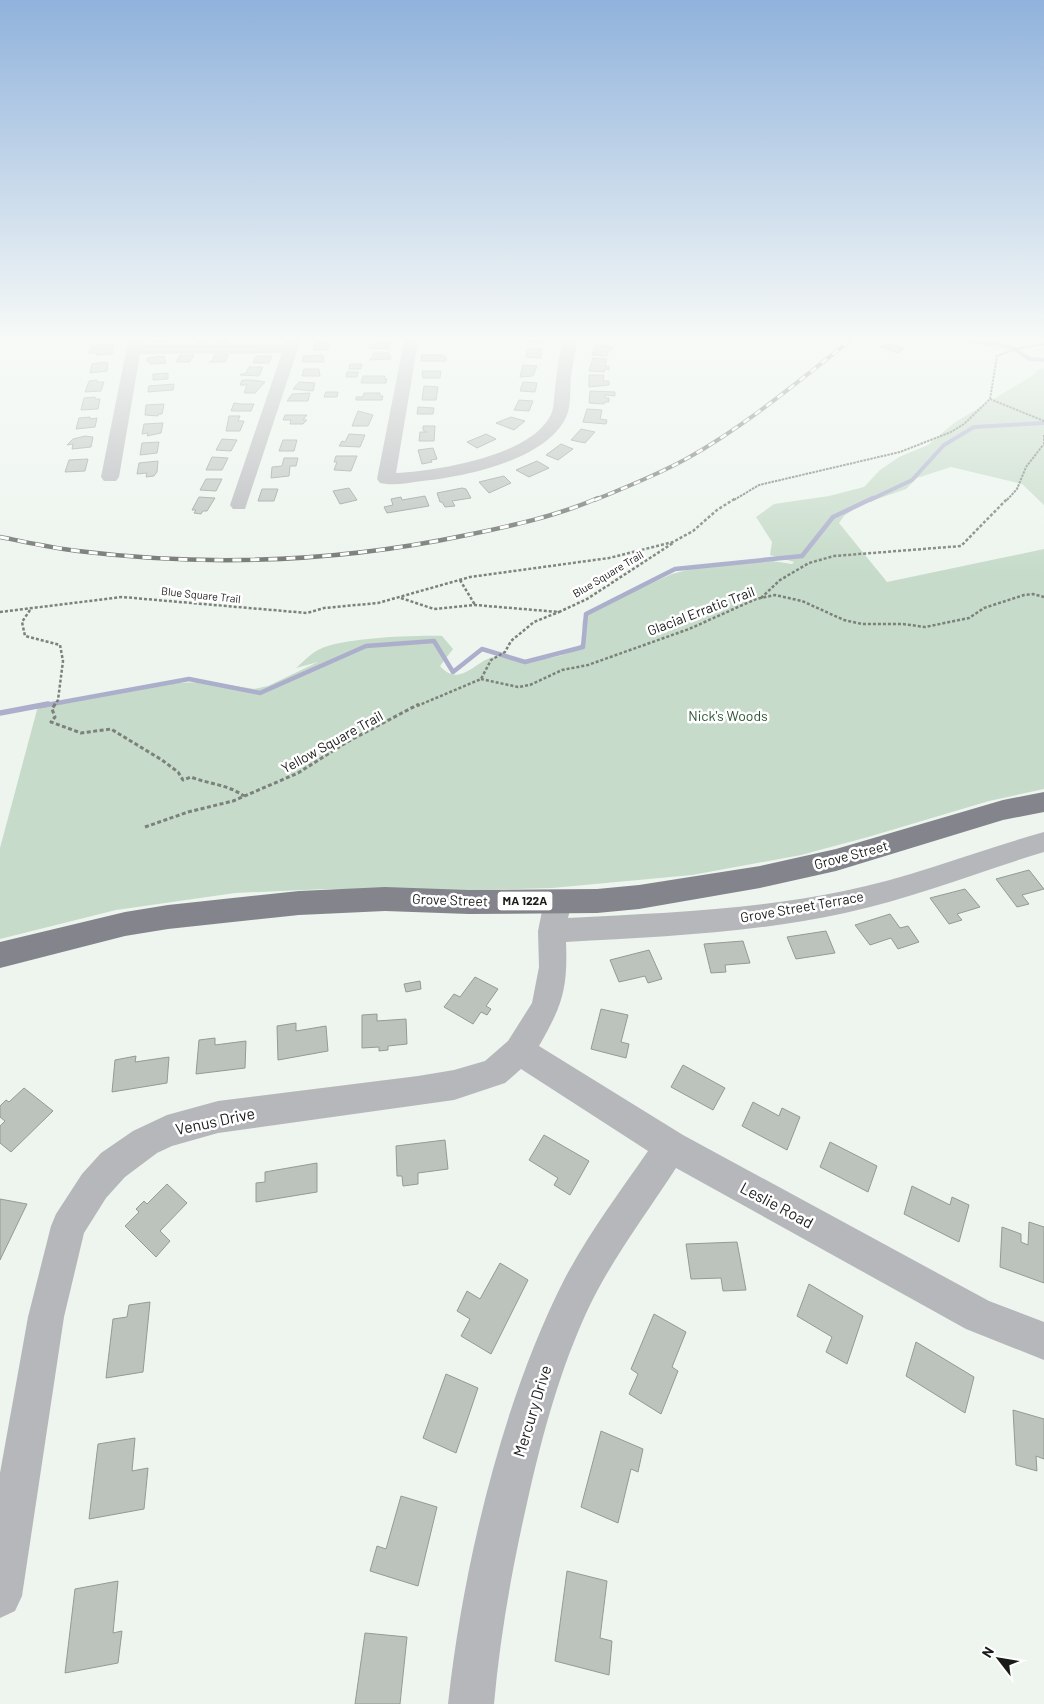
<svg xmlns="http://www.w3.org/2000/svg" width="1044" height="1704" viewBox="0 0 1044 1704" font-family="Barlow,sans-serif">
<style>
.green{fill:#c6dbc9}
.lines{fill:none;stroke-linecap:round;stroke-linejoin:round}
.stream-far2{stroke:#acafcb;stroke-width:4}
.stream-far1{stroke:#acafcb;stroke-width:4.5}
.stream{stroke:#acafcb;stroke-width:5.5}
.building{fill:#bcc3bd;stroke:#949b95}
.path-far2{stroke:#7c817c;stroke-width:2;stroke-dasharray:2.5 1;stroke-linecap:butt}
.path-far1{stroke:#7c817c;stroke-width:2.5;stroke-dasharray:3 2;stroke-linecap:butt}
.path{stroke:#7c817c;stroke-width:3;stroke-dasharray:4 2.5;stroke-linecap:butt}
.minor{fill:#b6b7bb;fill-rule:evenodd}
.major{fill:#84858c;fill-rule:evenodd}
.rail-far1-casing{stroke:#737773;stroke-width:4}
.rail-casing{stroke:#737773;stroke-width:4.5}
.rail-far1{stroke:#fff;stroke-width:2.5;stroke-dasharray:7;stroke-linecap:butt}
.rail{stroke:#fff;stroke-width:3;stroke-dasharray:9;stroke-linecap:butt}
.labels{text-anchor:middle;stroke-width:5;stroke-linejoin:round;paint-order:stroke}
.far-street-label{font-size:11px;fill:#191b19;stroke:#fff}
.shield{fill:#fff;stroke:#5e5f5e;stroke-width:1}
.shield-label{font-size:12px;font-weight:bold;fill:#191b19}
.street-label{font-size:14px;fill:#191b19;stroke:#fff}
.park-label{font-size:14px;fill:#2d5534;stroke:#fff}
.near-street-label{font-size:16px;fill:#191b19;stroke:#fff}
</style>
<rect width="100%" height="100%" fill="#edf5ee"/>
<path class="green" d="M1044,368V505L1022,484L951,467L917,478L906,489L860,505L844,516L839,523L887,582L1044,549V789L989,801L868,837L801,855L692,875L552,888L474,890L326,889L235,893L116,910L0,939V848L38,706L169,683L212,682L254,689L268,686L318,662L296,668C303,662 311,653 320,649C343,638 415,635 442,636L453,649L440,666C460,689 477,659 494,657C502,656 509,659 517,659C534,661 562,659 577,648C588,640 581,630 583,620L591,611L672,574L695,568L758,559L792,564L794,562L770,555L772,542L756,517L774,504L829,496L864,487L880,470L899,457L928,445L954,423L1035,374L1036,371Z"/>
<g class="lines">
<path class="stream-far2" d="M956,336L976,342L1011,347L1030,359L1044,360
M870,500L912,480L944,445L974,427L1044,423"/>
<path class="stream-far1" d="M41,706L189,679L260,693L366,646L434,641L453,672L482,649L525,662L583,647L586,614L675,569L802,556L833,517L873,498"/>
<path class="stream" d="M0,713L48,704"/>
</g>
<path class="building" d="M172,336V341L152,343L153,337Z
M199,336H211L207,343H196Z
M220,336H233L229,343H216Z
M311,336H333V339H311Z
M432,336H460L459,341H447L446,337Z
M530,336H544L542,343L524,342L525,339H529Z
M597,336H611L610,341H598Z
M316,342H330L328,350H314Z
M376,342H389L388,349L369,348L370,345H375Z
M891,344L904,348L898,353L881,347Z
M99,345H114L112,354L96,355L97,353H89L91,347Z
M595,345L613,347L612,350L609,349L607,356L592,355Z
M528,349H541V358L526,357Z
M374,353H389L391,359L370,360Z
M215,354L228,355L225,362H209L213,360Z
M180,355H194L190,362H176Z
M323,355L324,362H302L304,356Z
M422,355H443V357H446V361H421Z
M164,356L166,363L150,364V361L147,362V358Z
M256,356H272L269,363H253Z
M593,358L607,359L605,366H609V370L605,369L604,372L589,371Z
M103,362L108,363L107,371L90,373L92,364Z
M350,364H362L361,369H349Z
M523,365L537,366L533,376L520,377Z
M249,367H263L259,376L240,375L246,373Z
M304,369H319L320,376H302Z
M422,371H441L440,378H423Z
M347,372H358L357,377H346Z
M168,373V379L153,380V374Z
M589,375H604L603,381H609V385L589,387Z
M363,376H385V379H387L386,383H361Z
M97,380V382H104L101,391L85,392L89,381Z
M242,380H253L265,382L255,393H244L247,385H240Z
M299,382L315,383L313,391L293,389Z
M523,382L537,383L535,392L520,391Z
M174,384L173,390L148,392L149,386Z
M424,386L438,387L436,400H422Z
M590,391L615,392V396L605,395V398H609V402H605L604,404L589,403Z
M326,392H338L337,397H324Z
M310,393L308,401H287L292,394Z
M364,393H380V396H383L382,400H356V397H363Z
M95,397V399H100L98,409L81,410L84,398Z
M519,400L533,401L529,411L514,410Z
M234,403L241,404H254L251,411H231Z
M164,404L162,414H158V416L145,415L146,405Z
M418,407L434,408L433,414H417Z
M587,409L602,410L600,419L607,420L606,424L583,422Z
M358,411L373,415L368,426H352Z
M285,415H307L303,420H307L303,424H290L291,420H283Z
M229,416H240L238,421H244L240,431H226Z
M90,417V419L97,418L95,427L76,429L79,418Z
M511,417L525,421L514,430L496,423Z
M163,423L161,433L147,436L148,433L142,434L144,424Z
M423,426H435L434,441H419L420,432H427L423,430Z
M581,429L595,432L585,443L571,440Z
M349,434L365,435L360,447L339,446L342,441L345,442Z
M486,434L496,439L477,448L467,442Z
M85,436L93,437L91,447L72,449L73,444L67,445L73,439Z
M222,439L237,440L231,451L216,450Z
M283,440H297L294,451H279Z
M159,442L157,453L140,455L142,443Z
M561,444L573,449L558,460L546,455Z
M433,448L437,459L431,460L432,462L422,464L418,450Z
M336,456H357L351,471L334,470L337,462H334Z
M212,457L228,458L222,470H206Z
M284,458H298L296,466H290L289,476L271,478L272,467L282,466Z
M88,459L85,471L65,472L69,460Z
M158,461L157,472L154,476L146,477L147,473L137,474L139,463Z
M537,461L549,468L529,477L516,470Z
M504,476L511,483L489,493L479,482Z
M206,479H222L216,491L200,490Z
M349,488L357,500L340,504L333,491Z
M462,488L466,489L471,498L452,501L455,506L445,507L442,502H440L437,493Z
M262,489H278L274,501H258Z
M425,496L429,506L387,513L384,507L393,505L391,499L401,497L402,500Z
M199,497L215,498L207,511H203L201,514L194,513L196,510H192Z
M1029,870L1044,889L1022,895L1029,904L1017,907L996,879Z
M965,889L980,907L957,914L962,920L949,924L930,898Z
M890,914L900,928L908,926L919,942L898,949L891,938L870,945L855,925Z
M826,931L835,953L796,959L787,937Z
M743,941L750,963L725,965L726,972L711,973L704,944Z
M649,950L662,979L648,983L645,976L619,982L610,960Z
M475,977L498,989L486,1006L491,1009L487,1015L481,1012L473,1024L444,1007L454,994L460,997Z
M420,981L421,989L406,992L404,984Z
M601,1009L628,1015L621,1042L629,1044L626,1058L591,1049Z
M377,1014V1021L406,1019L407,1044L388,1046V1050L379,1051V1047L362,1048V1015Z
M296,1023V1031L326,1026L328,1051L278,1060L277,1026Z
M215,1038V1045L246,1041L245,1068L196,1074L199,1040Z
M136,1056L135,1062L169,1057L167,1083L112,1092L115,1060Z
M683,1065L725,1088L713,1110L671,1087Z
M24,1088L53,1111L11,1152L0,1143V1126L5,1121L0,1117V1106L6,1100L9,1102Z
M753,1102L779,1116L782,1108L800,1117L787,1150L742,1126Z
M544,1135L589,1161L570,1195L554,1185L558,1178L529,1160Z
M445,1140L448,1169L418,1173V1184L403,1186L402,1176H397L396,1146Z
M830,1142L877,1166L868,1192L820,1167Z
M317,1163V1192L256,1202V1183L265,1182V1172Z
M167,1184L187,1203L160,1231L170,1241L156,1257L125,1226L139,1212L136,1209L144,1201L147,1204Z
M912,1186L950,1205L952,1197L969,1205L959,1242L904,1214Z
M0,1199L27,1204L0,1260Z
M1029,1222L1044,1227V1283L1000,1267L1002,1227L1021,1234V1242L1028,1245Z
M737,1242L746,1290L723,1291L721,1278L691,1279L686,1244Z
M500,1263L528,1280L491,1354L461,1336L470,1319L457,1311L467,1291L480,1299Z
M809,1284L863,1316L847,1364L826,1352L832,1337L797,1316Z
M150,1302L143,1372L106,1378L113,1319L127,1317L129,1305Z
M654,1314L686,1332L672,1367L678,1371L661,1414L629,1394L638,1374L631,1369Z
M916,1342L974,1377L965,1413L906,1376Z
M446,1374L478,1388L456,1453L423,1438Z
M1013,1410L1044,1419V1459L1036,1456L1037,1471L1016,1465Z
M601,1431L643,1449L638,1472L631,1469L618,1523L581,1507Z
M135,1438L132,1471L148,1468L144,1509L89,1519L98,1444Z
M401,1496L437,1507L418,1586L370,1571L377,1546L386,1549Z
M567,1571L607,1581L600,1638L612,1641L609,1675L555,1661Z
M118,1581L113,1633L122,1631L118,1663L65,1673L75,1589Z
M365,1633L407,1637L400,1704H355Z"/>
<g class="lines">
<path class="path-far2" d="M990,399L1044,421
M1044,435V446
M734,500L759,485L900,452L951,432L964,424L990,399L997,356L1016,349L1044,344
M1007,500L1017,489L1026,467L1043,445"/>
<path class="path-far1" d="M460,580L475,605
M401,598L434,609L475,605L559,612L587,599L673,543
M761,598L780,580L809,563L834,556L961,546L1008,498
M30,610L22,622L25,636L60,645L63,661L58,700L54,706
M0,612L122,597L307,613L324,608L378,603L470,577L609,558L673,542L693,531L717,510L736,498
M481,679L518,687L530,685L562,670L588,665L689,629L756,599L775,595L802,601L844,620L862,624H903L925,627L969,618L984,608L1024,595L1033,594L1044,597
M417,706L481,679L491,660L505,652L511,641L534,622L559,612"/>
<path class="path" d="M55,704L52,709L55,717L51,722L81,733L111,729L162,760L178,772L183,780L191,777C209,784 229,785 244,796
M145,827L188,812L233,801L298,773L347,742L419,704"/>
<path class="minor" d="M129,336H143L142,345L285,344L288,336H302L245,509H233L230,505L282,353L140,354L119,477L116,481H104L101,477Z
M405,336H419L396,473C436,471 535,456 552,412C554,406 554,396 555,389C557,371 559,354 564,336H578C576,349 573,363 571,377C570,388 571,401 568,412C553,459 464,477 422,481C408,483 393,486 380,483L377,479Z
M1044,832V852C978,872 913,898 845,913C753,933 660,937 566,942C568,989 562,1006 539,1046L683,1135L989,1301L1044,1322V1360L966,1329L676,1168C647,1213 614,1256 590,1305C560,1368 542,1436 527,1503C512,1569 500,1636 494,1704H448C463,1567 502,1401 565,1278C589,1233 619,1193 648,1151L521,1069L505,1083L454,1100L218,1133L172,1146L157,1153L125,1177L106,1198L84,1233L64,1317L22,1596L15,1611L0,1618V1473L28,1317L51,1226L56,1214L82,1174L101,1153L133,1131L167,1115L218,1101L418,1076L454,1070L485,1061L508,1041L532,1003L539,967L538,931L544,901L548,893L558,890L568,893L572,901L568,918C661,913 753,910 844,891C912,877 977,851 1044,832Z"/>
<path class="major" d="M1044,792V812L1003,820L836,871L760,888L639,909L597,913L469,914L385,911L299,915L168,929L125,936L0,968V942L125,912L168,905L299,891L385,887L469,890L597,889L639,885L760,866L836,849L1003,800Z"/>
<defs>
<path id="rail-far1" d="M595,500C626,487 657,475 686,459C747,425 801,379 856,336"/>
<path id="rail" d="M0,537C26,542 52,548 78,551C208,567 339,562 467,535C511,526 557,516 598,498"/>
</defs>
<use href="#rail-far1" class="rail-far1-casing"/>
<use href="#rail" class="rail-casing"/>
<use href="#rail-far1" class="rail-far1"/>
<use href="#rail" class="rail"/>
</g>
<linearGradient id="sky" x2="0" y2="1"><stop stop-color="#90b2dc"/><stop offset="0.59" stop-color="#f7faf7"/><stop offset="1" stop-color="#f7faf7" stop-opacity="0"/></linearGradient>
<rect width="1044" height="574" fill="url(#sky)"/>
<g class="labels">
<g class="far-street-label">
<text transform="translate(608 574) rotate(-31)" y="4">Blue Square Trail</text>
<text transform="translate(201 595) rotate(6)" y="4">Blue Square Trail</text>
</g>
<rect class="shield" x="497.5" y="891.5" width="55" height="19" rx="4"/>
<g class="shield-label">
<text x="525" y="905">MA 122A</text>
</g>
<g class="street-label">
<text transform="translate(701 611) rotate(-21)" y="5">Glacial Erratic Trail</text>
<text transform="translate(332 742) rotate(-29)" y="5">Yellow Square Trail</text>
<text transform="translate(851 855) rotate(-15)" y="5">Grove Street</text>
<text transform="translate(450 900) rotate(2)" y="5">Grove Street</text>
<text transform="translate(802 907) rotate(-10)" y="5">Grove Street Terrace</text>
</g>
<g class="park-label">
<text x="728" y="721">Nick's Woods</text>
</g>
<g class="near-street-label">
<text transform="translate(215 1121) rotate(-12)" y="6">Venus Drive</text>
<text transform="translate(777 1205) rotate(28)" y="6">Leslie Road</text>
<text transform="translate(532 1411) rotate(-73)" y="6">Mercury Drive</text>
</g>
</g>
<g transform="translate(999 1659) rotate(301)" stroke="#ffffff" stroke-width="4" paint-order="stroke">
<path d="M0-4L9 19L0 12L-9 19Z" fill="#191b19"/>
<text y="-8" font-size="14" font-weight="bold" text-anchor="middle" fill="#191b19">N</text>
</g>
</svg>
